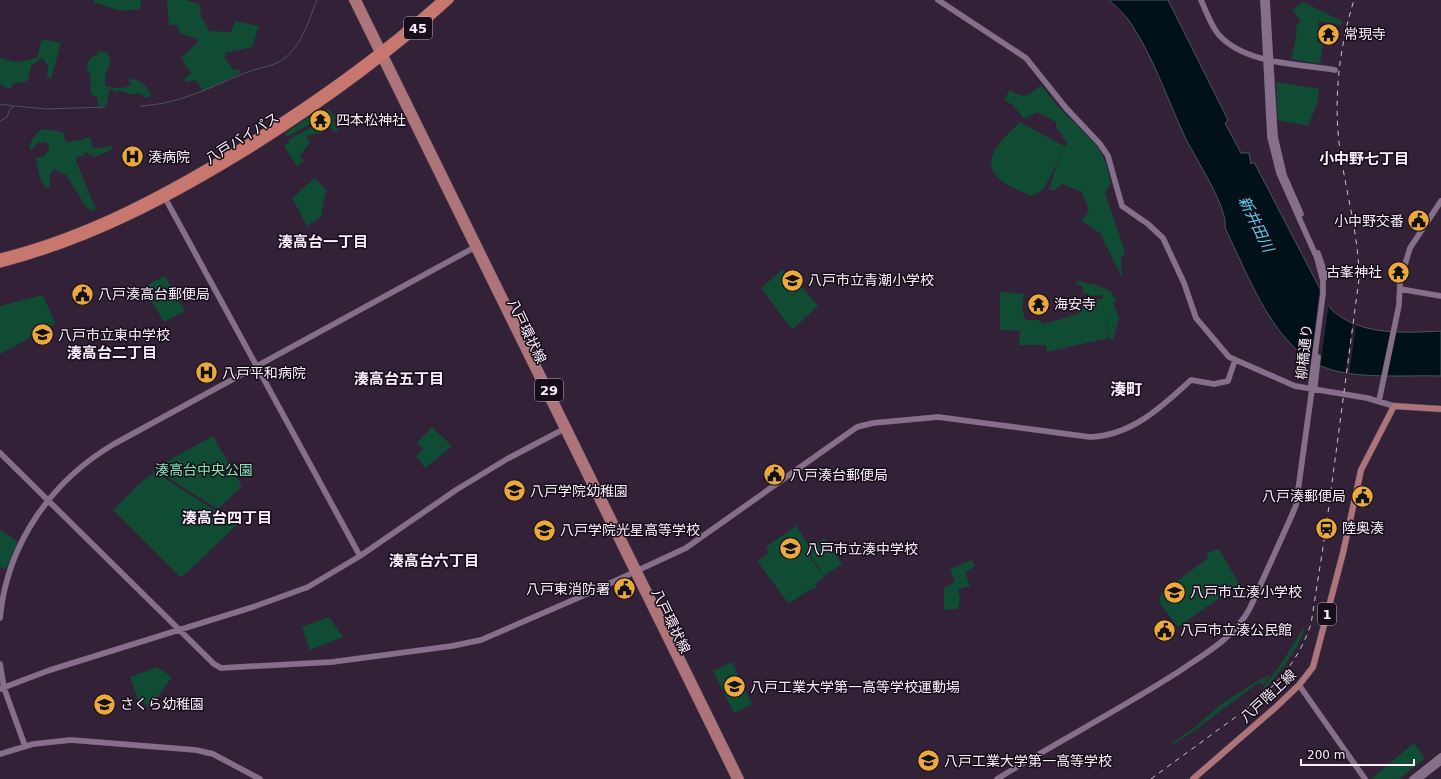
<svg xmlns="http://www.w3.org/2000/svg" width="1441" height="779" viewBox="0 0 1441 779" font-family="'DejaVu Sans','Noto Sans JP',sans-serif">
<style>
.green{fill:#104c34}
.water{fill:#001218;stroke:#4b545d}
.pier{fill:#332138}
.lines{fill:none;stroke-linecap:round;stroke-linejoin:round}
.stream{stroke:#4b545d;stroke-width:1}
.secondary-casing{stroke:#514054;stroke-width:6}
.primary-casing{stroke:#514054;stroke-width:7}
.highway-casing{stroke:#514054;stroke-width:8}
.secondary{stroke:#856f8b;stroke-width:5.5}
.primary{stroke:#ad747a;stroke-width:6}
.highway{stroke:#c7776e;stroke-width:7}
.rail{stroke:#cdc0d0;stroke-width:1;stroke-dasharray:5 5;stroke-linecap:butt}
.labels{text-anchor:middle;stroke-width:3;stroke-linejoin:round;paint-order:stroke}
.shield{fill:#160e18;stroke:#b6abb8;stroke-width:1}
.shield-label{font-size:13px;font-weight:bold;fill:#faeefd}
.poi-label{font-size:14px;fill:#faeefd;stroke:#160e18;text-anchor:start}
.street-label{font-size:14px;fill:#faeefd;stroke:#160e18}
.park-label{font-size:14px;fill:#86e6b8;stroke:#160e18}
.neighbourhood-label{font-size:15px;font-weight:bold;fill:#faeefd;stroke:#160e18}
.water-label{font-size:15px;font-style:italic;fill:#5cd0f1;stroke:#160e18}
.quarter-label{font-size:16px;font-weight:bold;fill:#faeefd;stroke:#160e18}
</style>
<rect width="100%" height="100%" fill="#332138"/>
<path class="green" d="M93,0H141L140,9L122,11L95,3Z
M167,0H185L200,4L201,17L207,26L208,31L231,32L235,21L259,26L252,47L225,53V59L234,70H239L241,73L203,91L196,80L186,82L184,79L191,73L181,58L197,43L198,39L180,33L176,24L169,26Z
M1303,2L1342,21L1341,25L1319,21L1318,29H1320L1317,41L1323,45L1320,64L1291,59L1297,32L1296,26L1301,21L1292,10Z
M42,39L61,43L51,79L47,78L48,66L42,57L31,66L28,80L24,82L14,83L11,88H7L0,84V58L16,62L37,58Z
M98,51L107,52L110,59V65C106,71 104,79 106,86C113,88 125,90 131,84L128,79C140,79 145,85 151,94L149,97L146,98L138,92L134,95L121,91L116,92L111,89L109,90L107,103L105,106H98V98L91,94L90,73L87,69C87,62 90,57 97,55Z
M1276,82L1319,89L1318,101L1308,126L1278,120Z
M1041,85L1055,103L1098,147L1106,163L1111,183L1105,193L1125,251L1121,260L1122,278L1100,233L1082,221L1089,211L1082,192L1062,184L1055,190H1049L1055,170L1065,148L1043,190L1031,196C1021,191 1007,186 998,178C978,158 1007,135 1020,122L1066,147L1067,143L1056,127V122L1037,112L1024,119L1013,105L1004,100L1010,89C1023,101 1029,95 1041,85Z
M328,109L336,117L333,120L338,130L335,132L325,123L328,119L326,115L287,137L285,133L309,117Z
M315,125H324V132L306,136L310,143L300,155L304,161L297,166L284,146L290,142L288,140Z
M42,129L63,132L66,143L76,140L79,141L84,138H90L92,147L97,148L112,146V149L95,157L86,152L83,156L77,157L76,161L96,210L93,211L87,208L66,175L54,169L50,174V187L46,189L39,175L36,158L44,156L49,150V145L45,142L38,143L30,151C28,143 36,133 42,129Z
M315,178L327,191L325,195L321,217L307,226L292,198Z
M782,270C796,275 808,295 818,306L793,329C781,317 772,302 761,288Z
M165,276L185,311L164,322L143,287Z
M1077,281L1096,285L1106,289L1112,293L1116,300L1113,303L1119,318L1113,340L1109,339L1106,310L1108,338L1047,352L1046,345H1019L1020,331L1000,330V292L1024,294L1022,307L1025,320H1038L1044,324L1078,314V310L1081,309L1080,300H1082L1083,303L1089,302V300L1103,299V295L1089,296L1088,293H1083V288L1081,285H1076Z
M43,295L55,324L0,354V306Z
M432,427L451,445V447L425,468L416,456L423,449L417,443Z
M213,436L242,486L218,509L160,473L169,460Z
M155,472L237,525L182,577H180L113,510L141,482Z
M796,526L810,547L811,559L824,577L815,584L817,587L804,593L789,604L757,561L769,553L766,547Z
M0,530L17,541V544L6,569L0,567Z
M824,538L842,564L824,576L812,558V547Z
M1219,549L1239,584L1178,627L1159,602L1161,593L1208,558L1207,553Z
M972,560L975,566L965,572L970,586L958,589L960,600L958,609L944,610V588L955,582L950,569Z
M329,617L343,637L310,650L302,627Z
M1304,627C1307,638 1271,686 1260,692L1283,661Z
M732,662L752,704L734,713L713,671Z
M157,667L172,677L150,708L138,699L130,677Z
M1271,675L1263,685L1259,682L1194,731L1174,744L1168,746L1195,727L1224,702L1259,680Z
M1414,743L1424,757L1423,760L1399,779H1371Z"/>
<path class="water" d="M1109,0H1168L1228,120L1225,123L1241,153H1249L1251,164L1254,162L1330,308C1357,336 1405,333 1441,331V376C1408,375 1363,379 1332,370C1275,354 1249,276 1225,228C1229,208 1193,155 1184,135C1167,98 1154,59 1132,25C1126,15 1117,8 1109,0Z"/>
<path class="pier" d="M1320,285L1329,302L1320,368L1311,362Z
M1353,322L1356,323L1349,375H1345Z"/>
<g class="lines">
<path class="stream" d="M0,104L13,106
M141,106C184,103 209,87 248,72C260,67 274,67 285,58C302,45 309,19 317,0
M0,121L7,117L10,109L15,106L47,109L104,107"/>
<defs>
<path id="secondary" d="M938,0L1026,58L1066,108L1100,144L1108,156L1122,206L1148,224L1163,238L1184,283L1196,318L1229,357L1295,386L1367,398L1394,406
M1201,0C1206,11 1211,26 1219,35C1245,64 1299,64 1335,70
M1267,0L1275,137L1284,175L1301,214
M164,196L360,556
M1318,253L1326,277
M1400,289L1441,296
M1312,389L1315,385L1318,357
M1379,401L1399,305L1400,281L1410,248L1441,201
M0,453L214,664L221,668L332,662L452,646L481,640L587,594L686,548L857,427L873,423L938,417L1090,437C1131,436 1163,406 1191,380L1214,384L1228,381L1235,360
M0,618C7,544 51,481 114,444L477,246
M0,664L4,688L25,746
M1299,685L1365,779
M0,689L50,670L253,607L308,587L360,556L456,490L507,459L566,428
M0,754L33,744L71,740L196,750L213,754L260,779
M997,779C1057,742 1119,710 1178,672C1206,653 1234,638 1250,608L1292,515L1296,505L1312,389L1311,384L1323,294V281L1317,258L1279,173L1270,137L1263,0
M1412,779L1441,756
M1419,779L1441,762"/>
<path id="primary" d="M352,0L735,779
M358,0L741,779
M1193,779L1276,707L1299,685L1313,667L1343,553L1361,470L1394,406L1441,409"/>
<path id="highway" d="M0,257C86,236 166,193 241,147C312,103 379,56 441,0
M0,264C91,241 175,196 254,147C324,103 390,55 450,0"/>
</defs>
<use href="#secondary" class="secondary-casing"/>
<use href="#primary" class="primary-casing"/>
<use href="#highway" class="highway-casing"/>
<use href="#secondary" class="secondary"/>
<use href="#primary" class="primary"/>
<use href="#highway" class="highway"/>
<path class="rail" d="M1151,779C1172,763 1194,748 1215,732C1258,701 1293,677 1311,624L1326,528L1359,279C1359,236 1346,193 1340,150C1333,100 1339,48 1354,0"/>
</g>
<defs>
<symbol id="temple-disc" viewBox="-11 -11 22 22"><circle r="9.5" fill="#eca93b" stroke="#160e18"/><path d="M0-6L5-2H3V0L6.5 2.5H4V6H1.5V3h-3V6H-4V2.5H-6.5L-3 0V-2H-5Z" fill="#111"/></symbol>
<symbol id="hospital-disc" viewBox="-11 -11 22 22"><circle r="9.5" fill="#eca93b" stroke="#160e18"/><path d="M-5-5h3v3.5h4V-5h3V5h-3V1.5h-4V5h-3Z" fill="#111"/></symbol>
<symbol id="civic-disc" viewBox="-11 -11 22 22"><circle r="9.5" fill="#eca93b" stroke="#160e18"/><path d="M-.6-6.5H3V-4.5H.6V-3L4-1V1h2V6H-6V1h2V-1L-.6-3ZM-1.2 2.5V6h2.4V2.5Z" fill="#111"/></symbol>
<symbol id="school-disc" viewBox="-11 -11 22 22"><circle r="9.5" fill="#eca93b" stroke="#160e18"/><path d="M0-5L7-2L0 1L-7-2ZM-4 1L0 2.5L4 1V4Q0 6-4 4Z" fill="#111"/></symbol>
<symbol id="station-disc" viewBox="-11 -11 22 22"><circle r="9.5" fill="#eca93b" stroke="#160e18"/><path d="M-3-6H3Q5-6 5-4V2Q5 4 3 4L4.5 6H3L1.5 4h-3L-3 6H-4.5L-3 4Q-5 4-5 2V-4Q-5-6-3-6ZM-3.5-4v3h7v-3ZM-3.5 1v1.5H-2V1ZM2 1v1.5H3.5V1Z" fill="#111"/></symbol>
</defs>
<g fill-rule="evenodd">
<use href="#temple-disc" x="1316" y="22" width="25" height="25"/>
<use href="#temple-disc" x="308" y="108" width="25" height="25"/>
<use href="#hospital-disc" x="120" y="144" width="25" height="25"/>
<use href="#civic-disc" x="1406" y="208" width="25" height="25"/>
<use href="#temple-disc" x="1386" y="260" width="25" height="25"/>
<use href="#school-disc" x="780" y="268" width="25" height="25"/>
<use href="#civic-disc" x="70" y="282" width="25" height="25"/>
<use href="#temple-disc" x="1026" y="292" width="25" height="25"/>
<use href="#school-disc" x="30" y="322" width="25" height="25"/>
<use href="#hospital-disc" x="194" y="360" width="25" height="25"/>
<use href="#civic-disc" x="762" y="462" width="25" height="25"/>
<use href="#school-disc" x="502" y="478" width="25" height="25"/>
<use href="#civic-disc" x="1350" y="484" width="25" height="25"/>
<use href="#station-disc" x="1314" y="516" width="25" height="25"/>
<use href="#school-disc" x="532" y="518" width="25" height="25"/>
<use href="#school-disc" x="778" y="536" width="25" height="25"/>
<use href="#civic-disc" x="612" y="576" width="25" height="25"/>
<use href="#school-disc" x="1162" y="580" width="25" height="25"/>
<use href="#civic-disc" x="1152" y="618" width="25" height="25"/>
<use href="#school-disc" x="722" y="674" width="25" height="25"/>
<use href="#school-disc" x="92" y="692" width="25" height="25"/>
<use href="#school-disc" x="916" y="748" width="25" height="25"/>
</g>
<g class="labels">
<g class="shield">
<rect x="404" y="17" width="28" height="22" rx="3"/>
<rect x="535" y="379" width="28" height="22" rx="3"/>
<rect x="1318" y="603" width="18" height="22" rx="3"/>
</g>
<g class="shield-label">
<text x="418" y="33">45</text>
<text x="549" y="395">29</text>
<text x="1327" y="619">1</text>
</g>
<g class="poi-label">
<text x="1344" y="39">常現寺</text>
<text x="336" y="125">四本松神社</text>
<text x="148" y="162">湊病院</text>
<text x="1404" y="226" text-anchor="end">小中野交番</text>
<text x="1382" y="277" text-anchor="end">古峯神社</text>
<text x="808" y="285">八戸市立青潮小学校</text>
<text x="98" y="299">八戸湊高台郵便局</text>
<text x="1054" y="309">海安寺</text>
<text x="58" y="340">八戸市立東中学校</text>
<text x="222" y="378">八戸平和病院</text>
<text x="790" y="480">八戸湊台郵便局</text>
<text x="530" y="496">八戸学院幼稚園</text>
<text x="1346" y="501" text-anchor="end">八戸湊郵便局</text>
<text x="1342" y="533">陸奥湊</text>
<text x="560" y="535">八戸学院光星高等学校</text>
<text x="806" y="554">八戸市立湊中学校</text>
<text x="610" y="594" text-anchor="end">八戸東消防署</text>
<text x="1190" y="597">八戸市立湊小学校</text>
<text x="1180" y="635">八戸市立湊公民館</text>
<text x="750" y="692">八戸工業大学第一高等学校運動場</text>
<text x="120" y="709">さくら幼稚園</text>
<text x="944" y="766">八戸工業大学第一高等学校</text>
</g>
<g class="street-label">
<text transform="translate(242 138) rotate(-32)" y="5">八戸バイパス</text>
<text transform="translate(527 331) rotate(64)" y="5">八戸環状線</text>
<text transform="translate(1304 352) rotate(-84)" y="5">柳橋通り</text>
<text transform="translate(671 621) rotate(64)" y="5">八戸環状線</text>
<text transform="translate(1268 696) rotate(-43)" y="5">八戸階上線</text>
</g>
<g class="park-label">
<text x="204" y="475">湊高台中央公園</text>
</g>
<g class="neighbourhood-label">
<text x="1364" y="164">小中野七丁目</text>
<text x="323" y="247">湊高台一丁目</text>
<text x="112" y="358">湊高台二丁目</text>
<text x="399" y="384">湊高台五丁目</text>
<text x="227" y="523">湊高台四丁目</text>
<text x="434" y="566">湊高台六丁目</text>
</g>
<g class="water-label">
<text transform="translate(1256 224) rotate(64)" y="5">新井田川</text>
</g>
<g class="quarter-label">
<text x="1126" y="395">湊町</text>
</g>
</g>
<path d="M1301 759v6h113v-6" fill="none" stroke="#faeefd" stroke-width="2"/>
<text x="1307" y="759" font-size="12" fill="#faeefd" stroke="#160e18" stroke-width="3" paint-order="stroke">200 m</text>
</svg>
